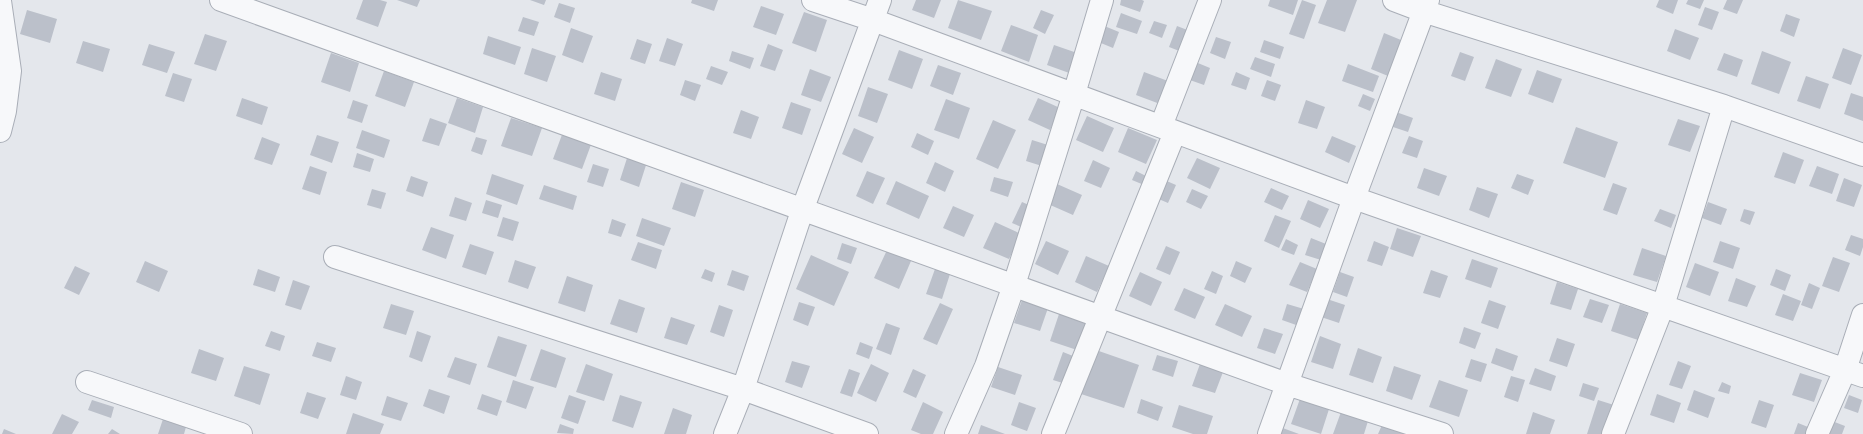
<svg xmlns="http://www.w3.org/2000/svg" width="1863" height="434" viewBox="0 0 1863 434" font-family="'Public Sans',sans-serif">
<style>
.building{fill:#bbc0ca}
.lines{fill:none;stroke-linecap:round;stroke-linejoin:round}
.minor-casing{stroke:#a9aeb7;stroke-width:24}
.minor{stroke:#f7f8fa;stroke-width:22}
</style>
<rect width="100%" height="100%" fill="#e4e7ec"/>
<path class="building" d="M363,0H380L387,2L378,27L356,19Z
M397,0H420L417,7Z
M530,0H546L544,5Z
M692,0H718L714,11L691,3Z
M916,0H941L934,18L912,10Z
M958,0L992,11L981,40L948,28Z
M1121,0H1142L1144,1L1140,12L1120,5Z
M1270,0H1298L1293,15L1268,6Z
M1302,0L1316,5L1304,39L1289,34Z
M1327,0H1357L1345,32L1318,23Z
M1659,0H1678L1673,14L1656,7Z
M1688,0H1704L1700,9L1686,4Z
M1727,0H1743L1737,14L1723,9Z
M559,3L575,8L570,23L554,17Z
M761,6L784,14L776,35L753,27Z
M1705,7L1719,12L1712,30L1698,25Z
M27,10L57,19L50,43L20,34Z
M1041,10L1054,15L1045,34L1033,28Z
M804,12L827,20L816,52L792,43Z
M1121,13L1142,21L1137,34L1116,27Z
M1786,14L1800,19L1794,37L1780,31Z
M523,17L539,22L534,36L518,31Z
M1154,21L1167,25L1162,38L1149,33Z
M1011,25L1038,35L1029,62L1001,51Z
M1102,25L1119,32L1113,48L1096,41Z
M1177,26L1190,31L1182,52L1169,47Z
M571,28L593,36L583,63L562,55Z
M1675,29L1699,38L1690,60L1667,51Z
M1384,33L1401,40L1388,76L1371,69Z
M205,34L227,41L216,71L194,64Z
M488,36L521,47L515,65L483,54Z
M1216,37L1231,42L1225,59L1210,53Z
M667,38L683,44L675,66L659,61Z
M637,39L652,44L645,64L630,59Z
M1264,40L1284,47L1280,59L1260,52Z
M83,41L110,49L103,72L76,63Z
M149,44L175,52L167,73L142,65Z
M768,44L783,50L775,71L760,66Z
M1054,45L1080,54L1072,74L1047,65Z
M532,48L556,56L547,82L524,74Z
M1843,48L1862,55L1851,85L1832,78Z
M899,50L923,59L912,89L888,80Z
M732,51L754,58L750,69L729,61Z
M1762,51L1791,62L1779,94L1751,84Z
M1460,52L1474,57L1465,81L1451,76Z
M331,53L359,63L350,92L321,82Z
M1724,53L1743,60L1737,77L1717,70Z
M1255,57L1275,64L1271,77L1250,69Z
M1496,59L1522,69L1511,97L1485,88Z
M1193,61L1210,68L1204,85L1187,79Z
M1348,64L1379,76L1373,92L1342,81Z
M938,65L961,73L953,95L930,86Z
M711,66L728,72L722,85L706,79Z
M810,69L831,77L821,102L801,95Z
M1537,70L1562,79L1553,103L1528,94Z
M384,71L414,82L405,107L375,96Z
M601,72L622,79L615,101L594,94Z
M1144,72L1168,81L1160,104L1136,95Z
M1236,72L1250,78L1246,90L1231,85Z
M173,73L192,79L184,102L165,96Z
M1806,76L1829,84L1820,109L1797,101Z
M685,80L701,85L695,101L680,95Z
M1267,80L1281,85L1275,101L1261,96Z
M868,87L888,94L877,123L858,116Z
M1851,93L1863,97V121L1844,114Z
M1363,94L1375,99L1370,111L1358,106Z
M242,98L268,107L262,125L236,116Z
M457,98L483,107L475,133L448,123Z
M1038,98L1060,108L1050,130L1028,120Z
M946,99L970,108L959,139L934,130Z
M353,100L368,105L362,123L347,118Z
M1306,100L1325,107L1317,129L1298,123Z
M791,102L811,109L802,135L782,128Z
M741,110L759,117L751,139L733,133Z
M1396,112L1413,118L1408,132L1390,126Z
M1087,116L1114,128L1103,152L1076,140Z
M430,118L447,124L439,146L422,141Z
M511,118L542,128L532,156L501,146Z
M1678,119L1700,126L1690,152L1668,145Z
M993,120L1016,130L998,169L976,159Z
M1576,127L1618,142L1605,178L1563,163Z
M854,128L874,137L862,163L842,154Z
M1128,128L1157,140L1146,164L1118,152Z
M362,130L390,140L384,158L356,148Z
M563,132L592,142L582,169L553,159Z
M917,133L934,141L928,155L911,147Z
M317,135L339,142L332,163L310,155Z
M1332,136L1356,146L1349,163L1325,152Z
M1409,136L1423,141L1417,158L1402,153Z
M262,137L280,144L272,165L254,159Z
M476,137L487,140L482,155L471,151Z
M1032,140L1048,145L1042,166L1026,161Z
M1783,152L1804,160L1795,184L1774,177Z
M357,153L374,159L370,172L353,167Z
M628,155L647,162L639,187L620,180Z
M1197,158L1220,168L1210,189L1187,178Z
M1093,160L1110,168L1101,188L1084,181Z
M935,162L954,171L945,192L926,183Z
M593,164L609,169L603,187L587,182Z
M310,166L327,172L320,195L302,189Z
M1817,166L1839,174L1832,194L1809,186Z
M1424,168L1447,176L1439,196L1417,188Z
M867,171L885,178L873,204L856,196Z
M1136,171L1148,177L1144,185L1132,180Z
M492,174L524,185L517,205L486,194Z
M1517,174L1534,180L1528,195L1511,188Z
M411,176L428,182L423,197L406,191Z
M994,177L1013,182L1008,197L990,191Z
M1844,178L1862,185L1854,207L1836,201Z
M1162,179L1176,185L1168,203L1154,197Z
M896,181L929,196L919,219L886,204Z
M681,182L704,190L695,217L672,209Z
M1613,183L1627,188L1617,215L1603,210Z
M1057,184L1082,195L1073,215L1048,204Z
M544,185L577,196L573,210L539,199Z
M1477,187L1498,194L1489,218L1469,210Z
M1271,188L1289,196L1282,210L1264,202Z
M372,189L386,193L381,209L367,205Z
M1192,189L1208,196L1201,209L1186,202Z
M455,197L472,203L466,221L449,216Z
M486,200L502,205L498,218L482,213Z
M1308,200L1329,209L1320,228L1300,219Z
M1022,202L1036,208L1026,229L1012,223Z
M1708,202L1727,209L1721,225L1702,218Z
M953,206L974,215L964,237L943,228Z
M1660,209L1676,215L1671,228L1654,221Z
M1744,209L1755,212L1750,225L1740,221Z
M1275,215L1291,221L1279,248L1264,241Z
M503,217L519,222L513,241L497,236Z
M642,218L671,228L664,246L636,236Z
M612,219L626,224L621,237L608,233Z
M995,222L1021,234L1009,259L983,248Z
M431,227L454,235L446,259L422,250Z
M1397,228L1421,236L1413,257L1390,249Z
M1851,235L1863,239V247L1860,256L1845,250Z
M1311,238L1326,244L1321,260L1305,255Z
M1286,239L1298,245L1294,255L1281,250Z
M1046,241L1069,251L1058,275L1035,264Z
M1374,241L1389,247L1382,266L1367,261Z
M1720,241L1740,248L1733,269L1713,262Z
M638,242L662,250L656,269L631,260Z
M842,243L857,248L851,264L837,259Z
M470,244L494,252L486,275L462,267Z
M1166,246L1180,252L1170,275L1156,269Z
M1642,248L1666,256L1657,282L1633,275Z
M887,250L911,261L899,289L874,278Z
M811,255L849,272L834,306L796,289Z
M1086,256L1109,266L1097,292L1075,282Z
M1833,257L1850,263L1839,292L1822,286Z
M1472,259L1498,268L1491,288L1465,279Z
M515,260L536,267L528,289L508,282Z
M145,261L168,271L159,292L136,282Z
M1236,261L1252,268L1245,283L1230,276Z
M1300,262L1317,269L1307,292L1289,285Z
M1695,263L1719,272L1710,296L1686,287Z
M75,266L90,273L79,295L64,288Z
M258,269L280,277L275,292L253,285Z
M705,269L715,273L712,282L701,278Z
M935,269L950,274L942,299L926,294Z
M1776,269L1791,275L1785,291L1770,285Z
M732,270L749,276L744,291L727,285Z
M1431,270L1448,276L1440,298L1423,293Z
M1212,271L1223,276L1216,294L1204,289Z
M1140,272L1162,282L1151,306L1129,296Z
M1340,272L1354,277L1347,297L1333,292Z
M567,276L593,285L585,312L558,303Z
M1736,278L1756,286L1747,307L1728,301Z
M293,280L310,286L301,310L285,305Z
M1557,282L1578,289L1571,310L1550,304Z
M1809,283L1820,288L1812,309L1801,305Z
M1184,288L1205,297L1195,319L1174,310Z
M1783,294L1801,301L1793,321L1775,315Z
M619,299L645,308L637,333L610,324Z
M1327,299L1345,305L1339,323L1321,317Z
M1590,299L1609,305L1602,323L1583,317Z
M1022,300L1048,308L1040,331L1014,323Z
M1489,300L1506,306L1498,329L1481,323Z
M799,302L815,307L808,326L793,320Z
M940,303L953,309L937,345L923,339Z
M391,304L414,311L406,335L383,328Z
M1225,304L1252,316L1242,337L1215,325Z
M1287,304L1304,309L1299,326L1282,320Z
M1620,304L1647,313L1638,340L1611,331Z
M719,305L733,310L724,337L710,332Z
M1059,314L1086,323L1077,350L1050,341Z
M671,317L695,325L687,345L664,338Z
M886,323L900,328L891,355L876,349Z
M1464,327L1481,333L1475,349L1459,343Z
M1264,328L1283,334L1275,354L1257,348Z
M271,331L285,336L280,351L265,346Z
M417,331L431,336L422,362L409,357Z
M498,336L527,345L516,377L487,367Z
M1320,336L1341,344L1333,369L1311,362Z
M1557,338L1575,344L1567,367L1549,361Z
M317,342L336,348L331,362L312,356Z
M860,342L873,347L869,359L856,354Z
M1358,348L1382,357L1373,383L1349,375Z
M1496,348L1518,356L1513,371L1491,363Z
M199,349L224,358L216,381L191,373Z
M541,349L566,358L556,388L530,380Z
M1096,350L1139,365L1124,408L1081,394Z
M1063,352L1078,358L1069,385L1053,380Z
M1157,355L1178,361L1173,377L1152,370Z
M455,357L477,364L470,385L447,377Z
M1471,359L1487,364L1481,382L1465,377Z
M792,361L810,366L802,388L785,382Z
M1678,361L1691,366L1682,389L1669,385Z
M586,364L613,374L604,401L576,392Z
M871,364L889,373L876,402L857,393Z
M1200,364L1223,372L1215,393L1192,386Z
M244,366L270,374L260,405L234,396Z
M1394,366L1421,375L1412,400L1386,391Z
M998,367L1022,375L1015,395L991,387Z
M1535,368L1556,376L1551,391L1529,384Z
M849,369L860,373L852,397L840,393Z
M913,369L926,375L916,398L903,392Z
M1800,373L1822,380L1814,402L1792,395Z
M346,376L362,382L356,400L340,395Z
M1511,376L1525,380L1518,402L1504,397Z
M513,380L534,387L526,409L506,402Z
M1439,380L1468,390L1459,417L1429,407Z
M1722,382L1731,386L1729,394L1718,391Z
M1583,383L1599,388L1594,401L1579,396Z
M429,389L450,396L444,414L423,406Z
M1694,390L1715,398L1708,418L1687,410Z
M307,392L326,398L318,419L300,413Z
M482,394L502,401L497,416L477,409Z
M1657,394L1681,403L1674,423L1650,415Z
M569,395L586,401L578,424L561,418Z
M620,395L642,402L633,428L612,421Z
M1849,395L1862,400L1858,413L1844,408Z
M387,396L408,403L401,421L381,415Z
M1301,396L1330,406L1321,434L1291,424Z
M1141,399L1163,407L1158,421L1137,413Z
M92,400L114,407L111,418L88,410Z
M1598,400L1614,405L1604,434H1587Z
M1759,400L1774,405L1766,428L1751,423Z
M923,402L943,412L933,434H921L911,430Z
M1019,402L1036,408L1027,431L1011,425Z
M1179,405L1213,416L1207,434H1193L1172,427Z
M673,408L692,415L686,434H664Z
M1341,412L1368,421L1364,434H1333Z
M1533,412L1555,420L1550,434H1526Z
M353,413L384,424L380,434H346Z
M62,414L79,422L72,434H52Z
M163,419L186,427L184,434H158Z
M1832,421L1845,426L1842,434H1827Z
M1798,423L1808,427L1805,434H1794Z
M560,424L574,429L573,434L557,433Z
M981,425L1005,434H978Z
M1382,425L1408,434H1378Z
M1280,427L1299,434H1277Z
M4,429L16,434H2Z
M112,429L120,434H108Z"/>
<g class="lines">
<defs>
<path id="minor" d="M221,0L1287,384L1442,434
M813,0L873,20L1354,198L1863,376
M1394,0L1423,11L1724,106L1863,155
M0,1L10,71L5,111L0,131
M1161,126L1210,0
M335,257L743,389L867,434
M87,382L241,434
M725,434L743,389L803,208L880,0
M956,434L986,366L1014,285L1074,94L1102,0
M1053,434L1175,132
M1269,434L1354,198L1428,0
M1613,434L1663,306L1724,106
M1817,434L1845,370L1863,315"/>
</defs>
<use href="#minor" class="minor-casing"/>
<use href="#minor" class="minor"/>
</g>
</svg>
